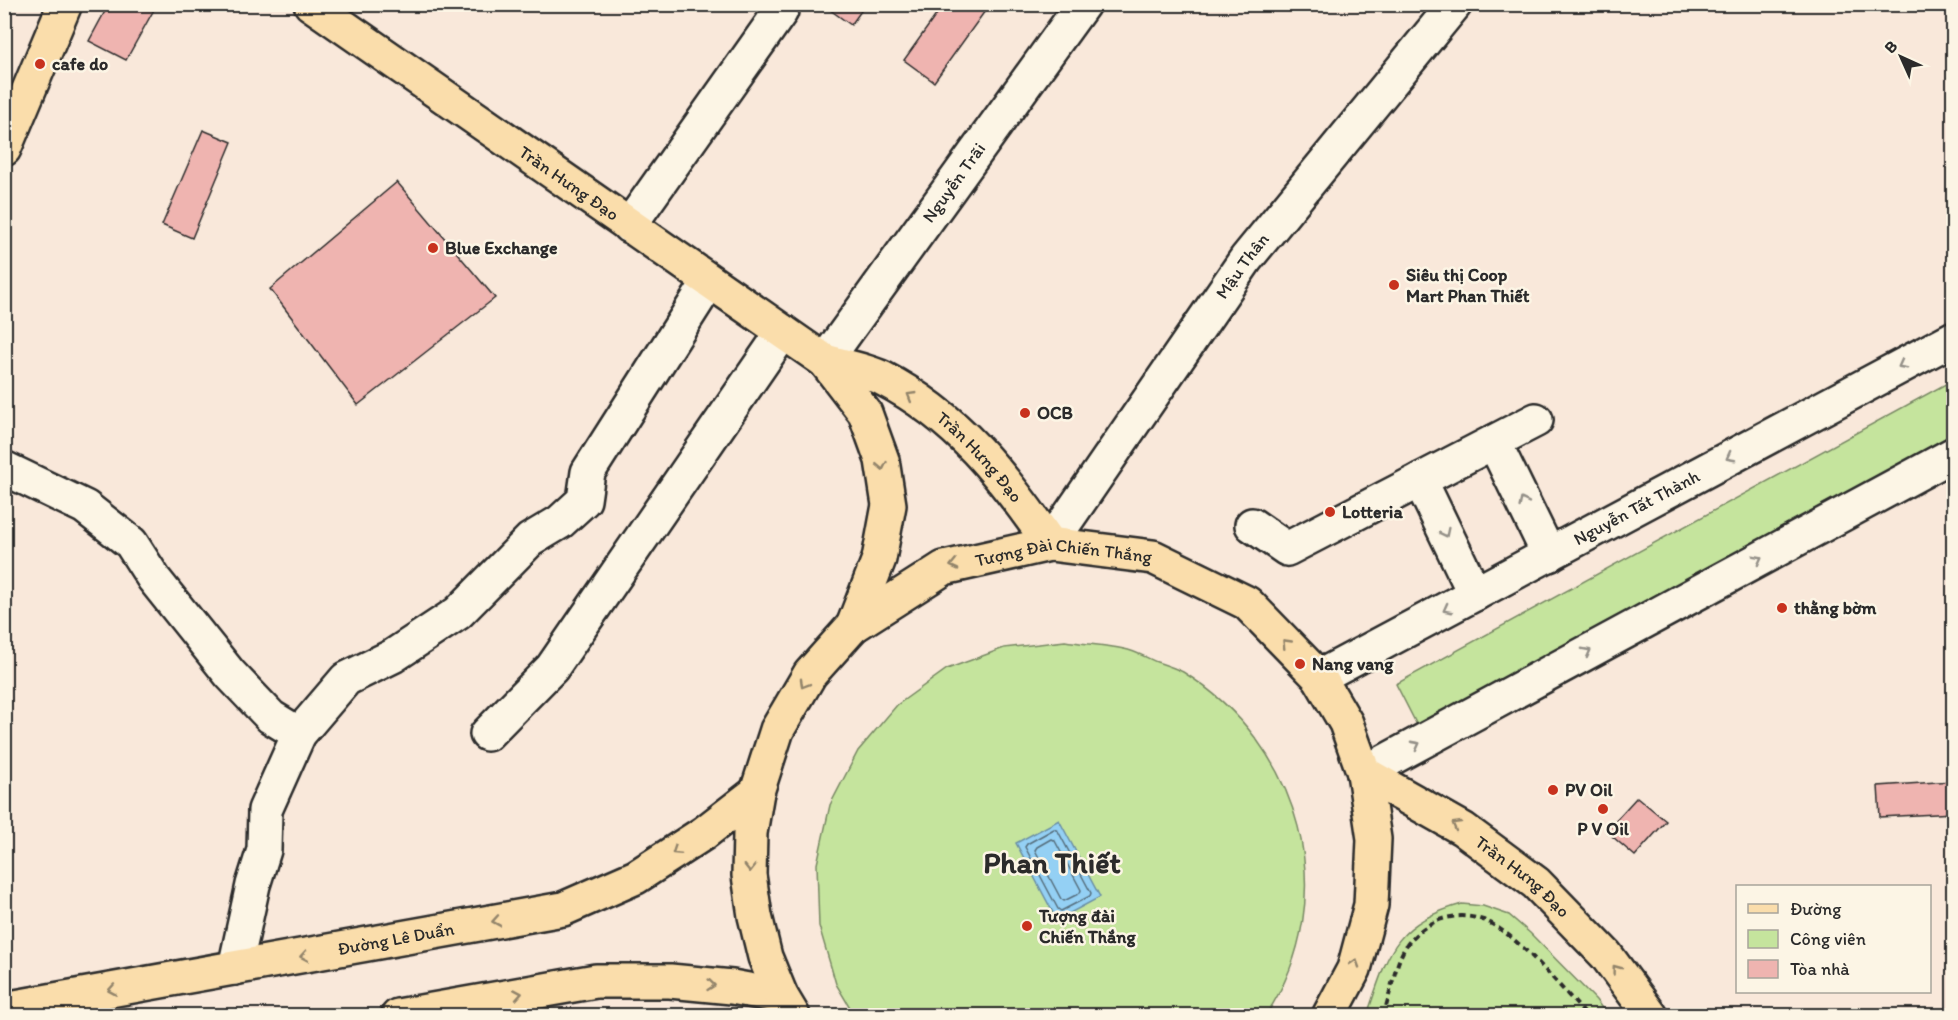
<svg xmlns="http://www.w3.org/2000/svg" width="1958" height="1020" viewBox="0 0 1958 1020" font-family="Itim,sans-serif">
<style>
.green{fill:#c5e49d;stroke:#788864;stroke-width:1.5}
.water{fill:#94d0f4;stroke:#6a8ea4;stroke-width:1.5}
.lines{fill:none;stroke-linecap:round;stroke-linejoin:round}
.shore{stroke:#556d7b;stroke-width:1.5}
.building{fill:#efb4b0;stroke:#2b2b2b;stroke-width:1.5}
.minor-casing{stroke:#2b2b2b;stroke-width:38}
.major-casing{stroke:#2b2b2b;stroke-width:38}
.path{stroke:#2b2b2b;stroke-width:4;stroke-dasharray:6 4.5;stroke-linecap:butt}
.minor{stroke:#fcf5e5;stroke-width:33}
.major{stroke:#faddab;stroke-width:33}
.oneway{stroke:#949088}
.oneway2{stroke:#92846b}
.poi-dot{fill:#c8321e;stroke:#fcf5e5;stroke-width:2}
.labels{text-anchor:middle;stroke-width:5;stroke-linejoin:round;paint-order:stroke}
.poi-label{font-size:18px;font-weight:bold;fill:#2b2b2b;stroke:#fcf5e5;text-anchor:start}
.street-label{font-size:18px;fill:#2b2b2b;stroke:#fcf5e5}
.town-label{font-size:30px;font-weight:bold;fill:#2b2b2b;stroke:#fcf5e5}
</style>
<rect width="100%" height="100%" fill="#f9e8da"/>
<filter id="ink" filterUnits="userSpaceOnUse"><feTurbulence type="fractalNoise" baseFrequency=".0167" numOctaves="2"/><feDisplacementMap in="SourceGraphic" scale="12" xChannelSelector="R" yChannelSelector="G"/><feConvolveMatrix kernelMatrix="1 2 1 2 8 2 1 2 1" color-interpolation-filters="sRGB"/></filter>
<g filter="url(#ink)">
<path class="green" d="M1953,380V448L1420,731L1396,684Z
M1065,641C1084,644 1105,645 1124,649C1135,651 1147,658 1157,662C1166,665 1175,668 1183,672C1301,745 1344,897 1266,1015L855,1016L836,984L819,926L817,864L830,805L858,751L897,705L947,669L1004,648Z
M1462,904L1483,906L1509,915L1530,933L1596,1000L1607,1015H1367C1388,954 1393,923 1462,904Z"/>
<path class="water" d="M1059,820L1100,897L1057,920L1016,843Z"/>
<g class="lines">
<path class="shore" d="M1054,829L1058,831L1091,893L1090,896L1061,911L1058,909L1025,847L1027,844Z
M1051,839L1055,841L1081,890L1080,893L1064,901L1061,899L1035,850L1037,847Z"/>
</g>
<path class="building" d="M109,4H153L156,6L126,60L89,41Z
M822,4H866L851,25Z
M944,4H990L934,82L904,60Z
M203,130L232,142L192,238L162,225Z
M397,182L495,298L358,405L270,289Z
M1952,781L1954,813L1880,817L1878,786Z
M1637,797L1666,821L1635,856L1606,831Z"/>
<g class="lines">
<defs>
<g id="minor">
<path d="M629,226L781,11V4"/>
<path id="s1" d="M825,361L1083,4"/>
<path d="M1494,442L1549,555"/>
<path d="M4,468L85,507L131,543L154,579L230,674L271,717L299,734"/>
<path d="M1420,480L1475,594"/>
<path d="M1252,525L1287,549L1536,420"/>
<path id="s2" d="M1050,544L1246,259L1455,4"/>
<path id="s3" d="M1319,677L1954,338"/>
<path d="M487,734L552,668L783,332"/>
<path d="M1364,773L1954,454"/>
<path d="M235,968L253,885L264,850L265,810L299,734L346,679L393,656L458,613L530,540L560,522L584,500L588,472L709,282"/>
</g>
<g id="major">
<path id="s4" d="M311,4L825,361C843,366 865,370 882,378C958,417 1003,476 1050,544"/>
<path d="M4,149L65,4"/>
<path d="M825,361L865,413L882,460L889,505L879,559L853,626"/>
<path id="s5" d="M1364,773L1463,829L1536,883L1606,955L1651,1016"/>
<path id="s6" d="M4,1009L563,909L636,877L704,833L757,792"/>
<path d="M398,1016L596,981H670L732,987L781,996"/>
<path id="s7" d="M793,1016L781,996L765,957L755,916L749,875L750,833L757,792L777,730L810,674L853,626L944,568L1050,544L1153,557L1247,603L1319,677L1346,723L1364,773L1374,839L1371,905L1354,969L1329,1016"/>
</g>
</defs>
<use href="#minor" class="minor-casing"/>
<use href="#major" class="major-casing"/>
<path class="path" d="M1383,1016C1391,994 1395,959 1409,942C1427,920 1455,910 1483,920C1515,931 1563,990 1587,1016"/>
<use href="#minor" class="minor"/>
<use href="#major" class="major"/>
</g>
<defs><path id="oneway-chevron" d="M-2-3.5L2.5 0L-2 3.5" fill="none" stroke-width="1.6" stroke-linecap="round" stroke-linejoin="round" transform="scale(1.5)"/></defs>
<g class="oneway">
<use href="#oneway-chevron" transform="translate(1902 365) rotate(152)"/>
<use href="#oneway-chevron" transform="translate(1730 457) rotate(152)"/>
<use href="#oneway-chevron" transform="translate(1523 502) rotate(-116)"/>
<use href="#oneway-chevron" transform="translate(1445 533) rotate(64)"/>
<use href="#oneway-chevron" transform="translate(1758 559) rotate(-28)"/>
<use href="#oneway-chevron" transform="translate(1447 609) rotate(152)"/>
<use href="#oneway-chevron" transform="translate(1587 652) rotate(-28)"/>
<use href="#oneway-chevron" transform="translate(1416 745) rotate(-28)"/>
</g>
<g class="oneway2">
<use href="#oneway-chevron" transform="translate(911 396) rotate(-149)"/>
<use href="#oneway-chevron" transform="translate(882 466) rotate(79)"/>
<use href="#oneway-chevron" transform="translate(954 565) rotate(167)"/>
<use href="#oneway-chevron" transform="translate(1286 643) rotate(-134)"/>
<use href="#oneway-chevron" transform="translate(804 684) rotate(120)"/>
<use href="#oneway-chevron" transform="translate(1456 825) rotate(-150)"/>
<use href="#oneway-chevron" transform="translate(676 851) rotate(147)"/>
<use href="#oneway-chevron" transform="translate(750 868) rotate(90)"/>
<use href="#oneway-chevron" transform="translate(496 921) rotate(170)"/>
<use href="#oneway-chevron" transform="translate(304 956) rotate(170)"/>
<use href="#oneway-chevron" transform="translate(1355 963) rotate(-72)"/>
<use href="#oneway-chevron" transform="translate(1616 969) rotate(-127)"/>
<use href="#oneway-chevron" transform="translate(711 985) rotate(6)"/>
<use href="#oneway-chevron" transform="translate(112 990) rotate(170)"/>
<use href="#oneway-chevron" transform="translate(518 994) rotate(-10)"/>
</g>
</g>
<g class="poi-dot">
<circle cx="40" cy="64" r="6"/>
<circle cx="433" cy="248" r="6"/>
<circle cx="1394" cy="285" r="6"/>
<circle cx="1025" cy="413" r="6"/>
<circle cx="1330" cy="512" r="6"/>
<circle cx="1782" cy="608" r="6"/>
<circle cx="1300" cy="664" r="6"/>
<circle cx="1553" cy="790" r="6"/>
<circle cx="1603" cy="809" r="6"/>
<circle cx="1027" cy="926" r="6"/>
</g>
<g class="labels">
<g class="poi-label">
<text x="52" y="70">cafe do</text>
<text x="445" y="254">Blue Exchange</text>
<text x="1406" y="281">Siêu thị Coop<tspan x="1406" dy="21">Mart Phan Thiết</tspan></text>
<text x="1037" y="419">OCB</text>
<text x="1342" y="518">Lotteria</text>
<text x="1794" y="614">thằng bờm</text>
<text x="1312" y="670">Nang vang</text>
<text x="1565" y="796">PV Oil</text>
<text x="1603" y="835" text-anchor="middle">P V Oil</text>
<text x="1039" y="922">Tượng đài<tspan x="1039" dy="21">Chiến Thắng</tspan></text>
</g>
<g class="street-label">
<text dy="6" stroke="none"><textPath href="#s1" startOffset="220">Nguyễn Trãi</textPath></text>
<text dy="6" stroke="none"><textPath href="#s4" startOffset="314">Trần Hưng Đạo</textPath></text>
<text dy="6" stroke="none"><textPath href="#s2" startOffset="338">Mậu Thân</textPath></text>
<text dy="6" stroke="none"><textPath href="#s4" startOffset="812">Trần Hưng Đạo</textPath></text>
<text dy="6" stroke="none"><textPath href="#s3" startOffset="360">Nguyễn Tất Thành</textPath></text>
<text dy="6" stroke="none"><textPath href="#s7" startOffset="657">Tượng Đài Chiến Thắng</textPath></text>
<text dy="6" stroke="none"><textPath href="#s5" startOffset="190">Trần Hưng Đạo</textPath></text>
<text dy="6" stroke="none"><textPath href="#s6" startOffset="398">Đường Lê Duẩn</textPath></text>
</g>
<g class="town-label">
<text x="1052" y="873">Phan Thiết</text>
</g>
</g>
<rect width="1958" height="1020" fill="none" stroke="#fcf5e5" stroke-width="24"/>
<rect x="12" y="12" width="1934" height="996" fill="none" stroke="#2b2b2b" stroke-width="2" filter="url(#ink)"/>
<rect x="1736" y="885" width="195" height="108" fill="#fcf5e5" stroke="#a8a49b" stroke-width="1.5"/>
<rect x="1748" y="904" width="30" height="9" fill="#faddab" stroke="#a8a49b" stroke-width="1.5"/>
<text x="1790" y="915" font-size="18" fill="#2b2b2b">Đường</text>
<rect x="1748" y="930" width="30" height="18" fill="#c5e49d" stroke="#a8a49b" stroke-width="1.5"/>
<text x="1790" y="945" font-size="18" fill="#2b2b2b">Công viên</text>
<rect x="1748" y="960" width="30" height="18" fill="#efb4b0" stroke="#a8a49b" stroke-width="1.5"/>
<text x="1790" y="975" font-size="18" fill="#2b2b2b">Tòa nhà</text>
<g transform="translate(1901 57) rotate(315)" stroke="#fcf5e5" stroke-width="4.5" paint-order="stroke">
<path d="M0-4.5L10 22L0 15L-10 22Z" fill="#2b2b2b"/>
<text y="-9" font-size="16" font-weight="bold" text-anchor="middle" fill="#2b2b2b">B</text>
</g>
</svg>
